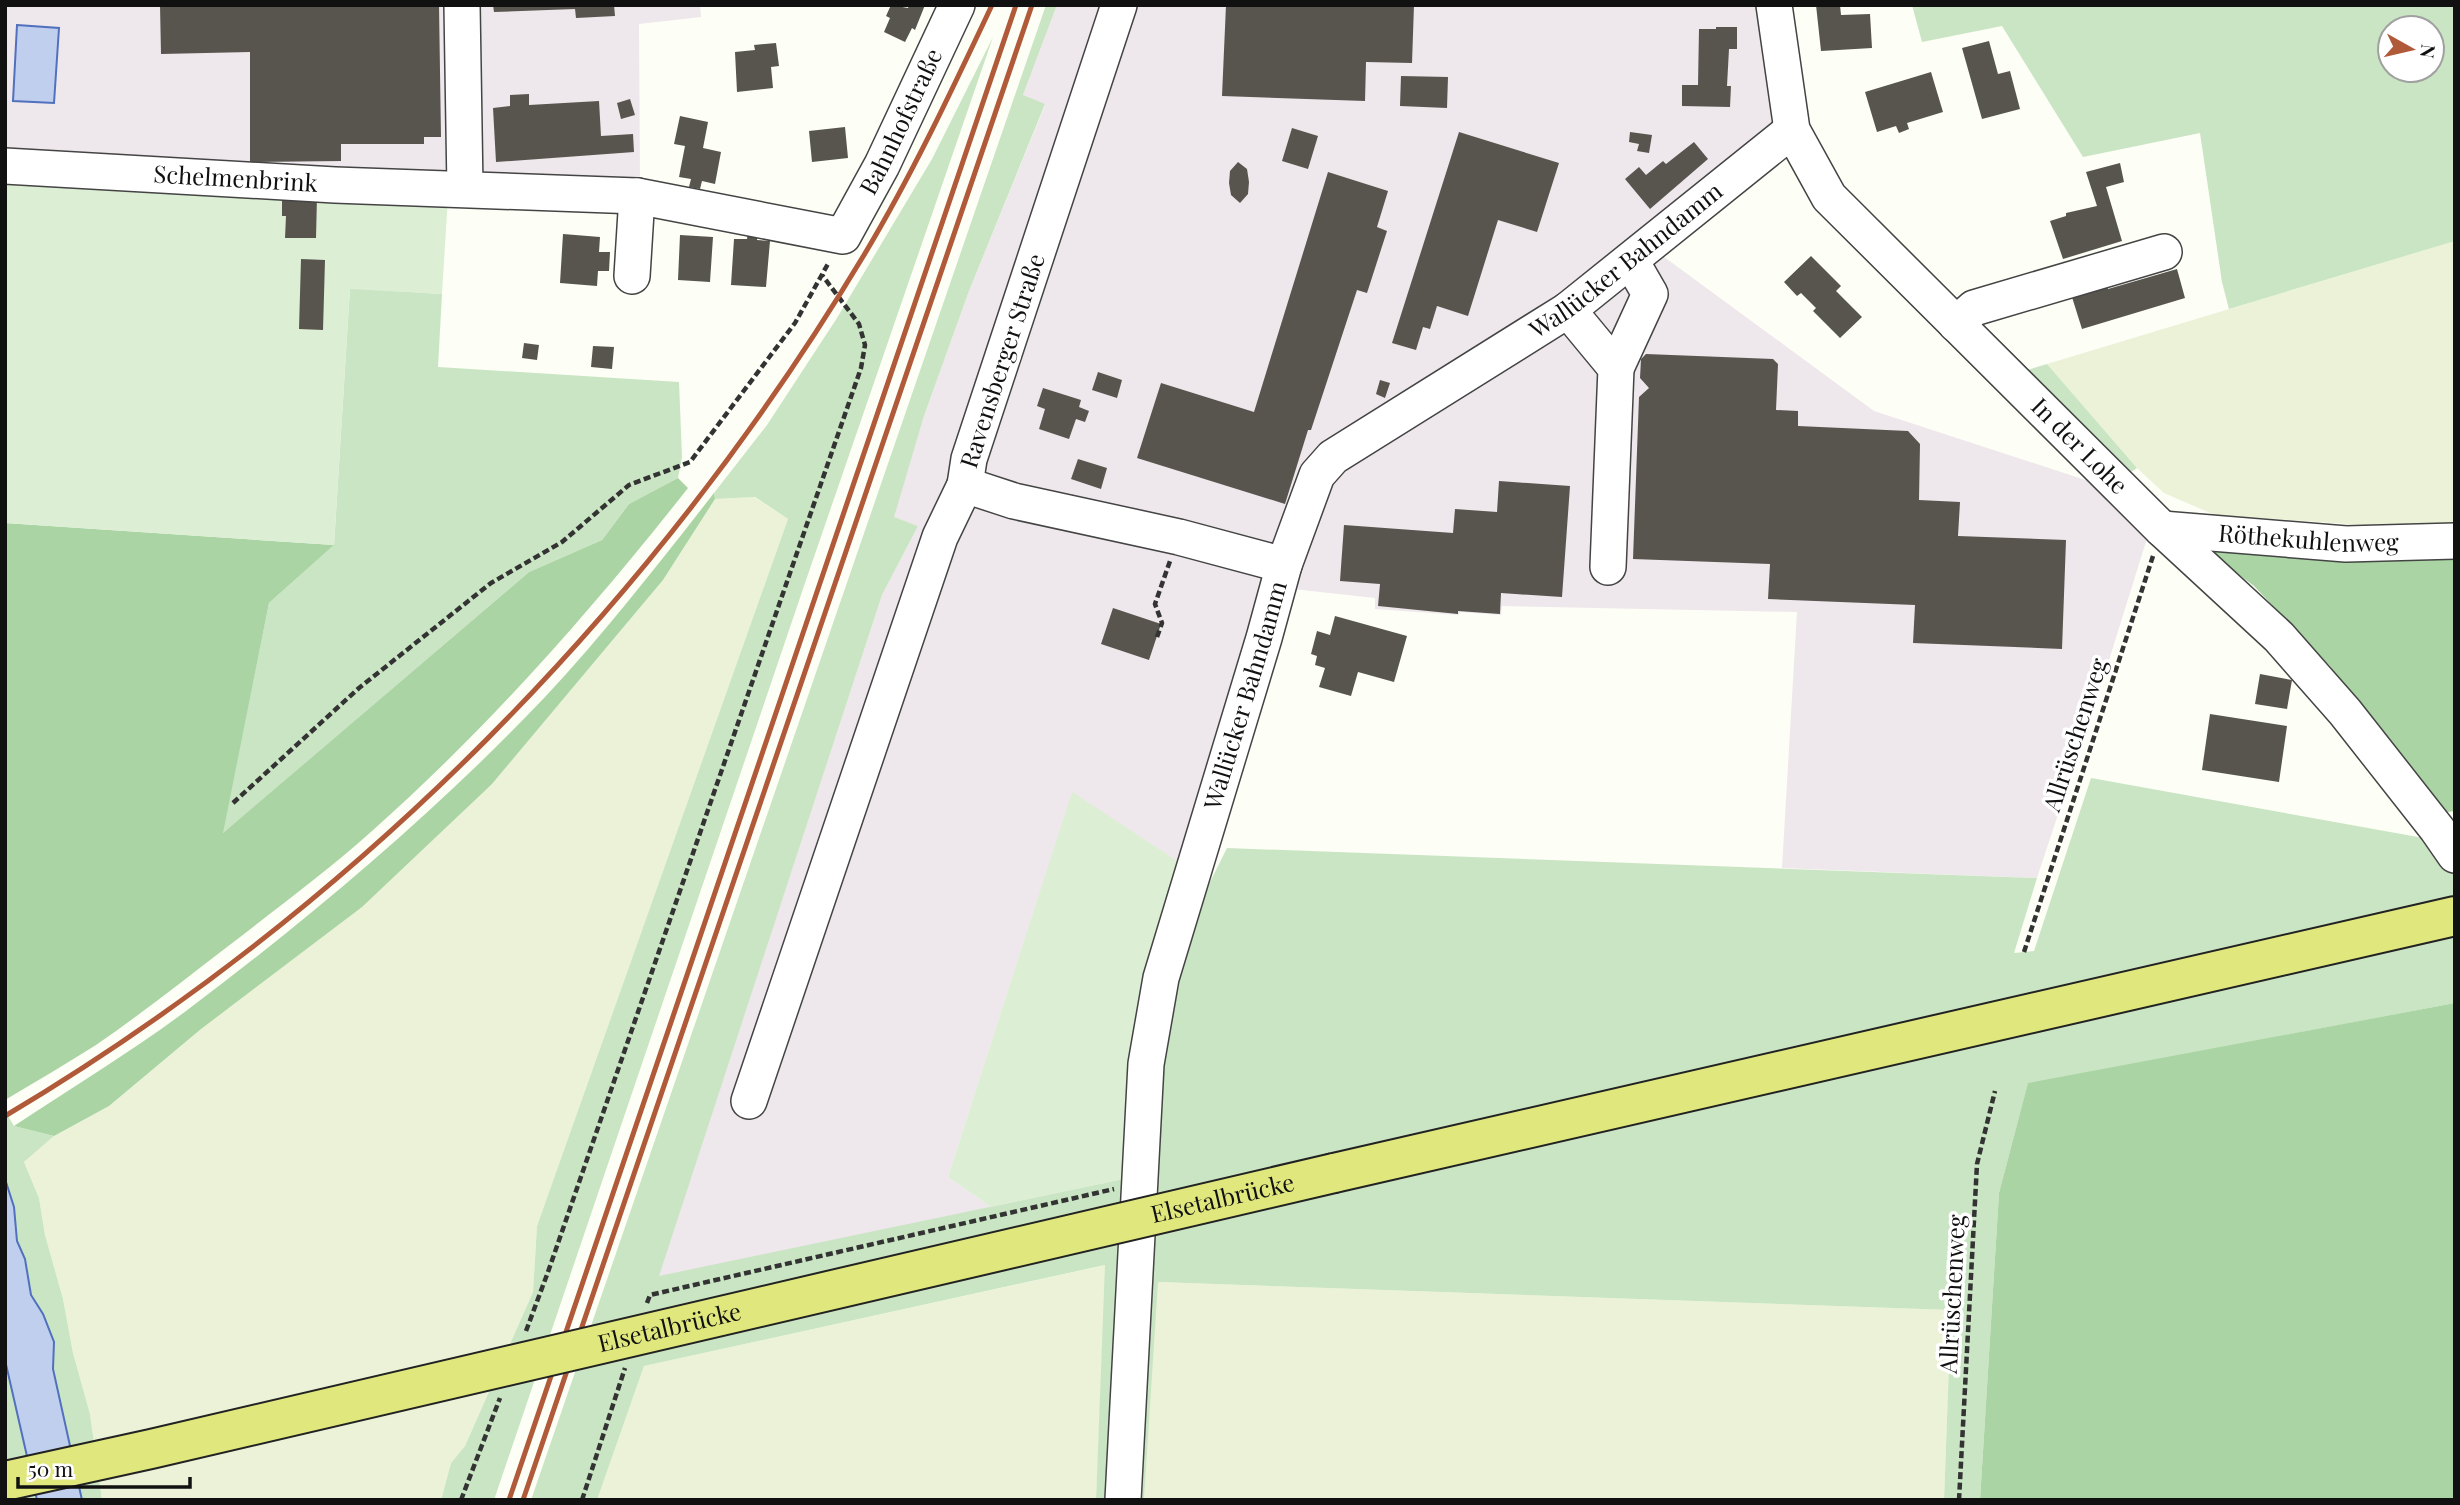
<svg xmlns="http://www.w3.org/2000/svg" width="2460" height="1505" viewBox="0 0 2460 1505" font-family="'Playfair Display',serif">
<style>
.industrial{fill:#eee7ec}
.farmland{fill:#ecf2d8}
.green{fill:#cae5c3;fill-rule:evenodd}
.forest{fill:#aad4a4}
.pitch{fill:#dceed3}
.water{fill:#c1cfef;stroke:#5170bd;stroke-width:2}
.building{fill:#58554f}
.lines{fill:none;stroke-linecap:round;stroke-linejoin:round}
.minor-casing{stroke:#444;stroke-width:38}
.major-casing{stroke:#222;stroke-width:42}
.path{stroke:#333;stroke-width:4.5;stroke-dasharray:7 3.5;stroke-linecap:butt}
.minor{stroke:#fff;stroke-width:35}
.major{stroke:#dfe77d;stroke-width:38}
.rail{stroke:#b05a3a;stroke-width:5}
.major-bridge-casing{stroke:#222;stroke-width:42;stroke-linecap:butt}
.major-bridge{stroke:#dfe77d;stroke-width:38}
.labels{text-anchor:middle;stroke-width:7;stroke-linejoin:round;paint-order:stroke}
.street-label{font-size:24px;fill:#111;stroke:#fff}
</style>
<rect width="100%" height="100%" fill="#fdfef6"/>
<path class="industrial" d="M5,5H700L701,17L639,24L640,186L5,175Z
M1057,5H1768L1783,113L1660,254L1874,411L2110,488L2149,532L2109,660L2037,878L1782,868L1797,612L1502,606L1501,615L1460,612L1459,615L1375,609V598L1284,588L1182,864L1072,793L948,1177L991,1207L658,1277L882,595L918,526L893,517L924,416L969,291L1045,105L1023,95Z"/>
<path class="farmland" d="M2455,241V527L2406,528L2215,515L2164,493L2137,468L2047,364Z
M754,497L788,519L537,1226L533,1292L465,1446L451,1463L441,1500H102L90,1414L73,1353L63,1299L45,1235L39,1198L24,1162L54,1136L109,1106L492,784L663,580L715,499Z
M1106,1265L1096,1500H597L644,1366Z
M1157,1282L1951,1310L1944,1500H1144Z"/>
<path class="green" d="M1046,5H1057L1023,95L1045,104L969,291L924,416L894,517L918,526L882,595L659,1276L1123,1179L1164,1053L1174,995L1208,886L1227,848L2037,878L2014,953L2034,951L2091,778L2429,839L2455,876V1003L2028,1084L1999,1193L1980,1500H1944L1951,1310L1158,1282L1144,1500H1096L1105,1265L644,1366L597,1500H531Z
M1912,5H2455V241L2229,309L2222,282L2200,133L2083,157L2002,26L1922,42ZM2390,28H2432V70H2390Z
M993,37L804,586L494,1500H441L451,1463L465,1446L533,1292L537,1226L788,519L755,497L715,499L714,493L767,425L837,318L932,159Z
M350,288L442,294L438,367L679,382L682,457L678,478L629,504L602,540L529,572L222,834L269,603L334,545Z
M2047,364L2137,468L2128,474L2021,372Z
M5,1111L14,1126L54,1136L24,1162L39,1198L45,1235L63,1299L73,1353L90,1414L102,1500H82L53,1369L54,1342L43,1314L31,1295L25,1259L17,1241L14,1207L5,1179Z
M5,1360L37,1500H5Z"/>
<path class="forest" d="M678,478L688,488C592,610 488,728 372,831C326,872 276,909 227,947C184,980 141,1014 96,1045C66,1064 35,1082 5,1100V523L334,545L269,603L223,833L529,572L602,540L629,504Z
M714,493L715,499L663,580L492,784L362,907L201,1029L109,1106L54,1136L14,1126C71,1088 131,1052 186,1011C311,917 437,811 545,697C605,633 660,562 714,493Z
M2197,543L2455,553V811L2440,813L2330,666L2254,586Z
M2455,1003V1500H1980L1999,1193L2028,1083Z"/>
<path class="pitch" d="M5,175L448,197L442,294L350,289L334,545L5,523Z
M1072,792L1182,864L1124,1179L991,1207L948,1177Z"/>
<path class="water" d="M17,25L59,28L54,103L13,101Z
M5,1179L14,1207L17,1241L25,1259L31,1295L43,1314L54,1342L53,1369L82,1500H37L5,1360Z"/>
<path class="building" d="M160,5H439L441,137H424V144H341V161L250,162V52L161,54Z
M493,5H614L615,16L576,18L575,9L494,12Z
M891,5L908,8L909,5H925L915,30L912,28L905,42L884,32L890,18L886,16Z
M1226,5H1414L1412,63L1366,62L1365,101L1222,96Z
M1816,5H1840L1841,15L1870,14L1872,48L1821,51Z
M1716,27H1737V49H1729L1727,86H1731L1730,107L1682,106V85H1698L1699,29H1716Z
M1989,41L1998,74L2010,71L2020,109L1982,119L1962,48Z
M776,43L779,66L771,67L773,88L737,92L735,52L755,50L754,45Z
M1931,72L1943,112L1907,123L1909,129L1899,133L1896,126L1877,132L1865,92Z
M1401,76L1448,77L1447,108L1400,106Z
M529,94V105L599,101L601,136L633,134L634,152L496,162L493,108L510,106V95Z
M630,99L635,115L621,119L617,103Z
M680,116L708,122L703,148L721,152L715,184L702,181L700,189L689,187L691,179L679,177L685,146L674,144Z
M845,127L848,158L812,162L809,131Z
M1292,128L1318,136L1308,169L1282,161Z
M1459,132L1559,163L1537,232L1498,220L1468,316L1437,306L1430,329L1423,327L1416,350L1392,343Z
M1630,132L1652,135L1649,153L1637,151L1639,144L1629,142Z
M1694,142L1708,159L1650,209L1625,179L1639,167L1646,175L1663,161L1666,164Z
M1238,162L1247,169L1249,182L1248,194L1240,203L1231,195L1229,183L1230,171Z
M2120,163L2124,182L2106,187L2122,241L2063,259L2050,221L2066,216V213L2097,206L2086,172Z
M1328,172L1388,191L1377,227L1387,231L1367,293L1357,290L1311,430H1308L1285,504L1137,458L1161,383L1254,412Z
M282,197H317L316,238H285L286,216H282Z
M748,231L758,232L757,240L770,241L766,287L731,285L734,239H747Z
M563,234L600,237L599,252H610L609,271H598L597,286L560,283Z
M680,235L713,237L710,282L678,280Z
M1811,256L1841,286L1836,291L1862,317L1840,338L1813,311L1816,308L1801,293L1797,296L1784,282Z
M301,259L325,260L323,330L299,329Z
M2177,269L2185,298L2082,329L2071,294L2107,284L2108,289Z
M524,343L539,345L537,360L522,358Z
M593,346L614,347L612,369L591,367Z
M1646,354L1773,359L1778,364L1776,410L1798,411V426L1908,431L1920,444L1919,500L1960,502L1958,536L2066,540L2062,649L1913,643L1915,605L1768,599L1770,564L1633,559L1639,397L1649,388L1640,378L1641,359Z
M1098,372L1122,380L1117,398L1092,390Z
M1380,380L1390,383L1385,398L1376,394Z
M1043,388L1081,400L1079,407L1089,411L1085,422L1076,419L1069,439L1039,429L1045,409L1037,406Z
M1078,459L1107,468L1101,489L1071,479Z
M1499,481L1570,486L1562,597L1501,593L1500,614L1458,611V614L1378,606L1380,584L1340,581L1344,525L1453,533L1455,509L1497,512Z
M1113,608L1161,624L1149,660L1101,644Z
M1335,616L1407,636L1394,682L1358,672L1351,696L1319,687L1325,668L1315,665L1317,656L1311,654L1317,631L1330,635Z
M2260,674L2292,680L2287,709L2255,704Z
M2210,714L2287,726L2279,782L2202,770Z"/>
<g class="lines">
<defs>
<g id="minor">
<path d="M462,5L465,189"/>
<path d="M1119,5L969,459L965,485L1014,501L1179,537L1284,565"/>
<path id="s1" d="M1774,5L1792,130L1829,197L2162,529L2279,637L2345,712L2437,829L2455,855"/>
<path id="s2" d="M5,166L335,185L637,196L843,236L882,165L957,5"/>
<path d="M632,276L637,196"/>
<path d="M1568,310L1616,368L1608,567"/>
<path d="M1956,324L1974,308L2164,252"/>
<path d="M1616,368L1650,294L1631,261"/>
<path id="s3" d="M2162,529L2346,544L2455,541"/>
<path d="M749,1101L940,537L965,485"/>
<path id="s4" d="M1123,1500L1146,1064L1161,978L1264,638L1284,565L1317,475L1333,457L1568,310L1792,130"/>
</g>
<path id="major" d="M1334,1173L2455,916"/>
</defs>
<use href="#minor" class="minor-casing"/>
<use href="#major" class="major-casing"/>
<path class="path" d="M1157,637L1162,623L1155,604L1170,561
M233,803L359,688L491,583L562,542L629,485L690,462L795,323L829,262
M2024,952L2153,556
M647,1303L650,1295L1114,1189
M526,1331L548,1272L861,368L865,345L859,324L822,275
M461,1500L500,1398
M582,1500L625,1368
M1959,1500L1977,1164L1995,1091"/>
<use href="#minor" class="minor"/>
<use href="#major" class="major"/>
<path class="rail" d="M5,1116C357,907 654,605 864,255C912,175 952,90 992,5
M509,1500L1016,5
M523,1500L1032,5"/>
<defs>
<g id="major-bridge">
<path id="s5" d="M5,1481L151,1449L1334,1173"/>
</g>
</defs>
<use href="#major-bridge" class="major-bridge-casing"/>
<use href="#major-bridge" class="major-bridge"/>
</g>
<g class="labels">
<g class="street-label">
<text dy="8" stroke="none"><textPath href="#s2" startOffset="971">Bahnhofstraße</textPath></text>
<text dy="8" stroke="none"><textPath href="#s2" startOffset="231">Schelmenbrink</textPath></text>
<text dy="8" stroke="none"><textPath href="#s4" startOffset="1428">Wallücker Bahndamm</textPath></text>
<text transform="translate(1003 361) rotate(-72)" y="8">Ravensberger Straße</text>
<text dy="8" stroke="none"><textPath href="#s1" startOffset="556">In der Lohe</textPath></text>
<text dy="8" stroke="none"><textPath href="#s3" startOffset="147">Röthekuhlenweg</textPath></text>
<text dy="8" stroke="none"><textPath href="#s4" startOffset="819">Wallücker Bahndamm</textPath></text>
<text transform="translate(2076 735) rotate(-72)" y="8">Allrüschenweg</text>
<text dy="8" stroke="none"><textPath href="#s5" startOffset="1250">Elsetalbrücke</textPath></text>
<text transform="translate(1953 1294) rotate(-87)" y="8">Allrüschenweg</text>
<text dy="8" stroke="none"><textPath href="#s5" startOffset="682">Elsetalbrücke</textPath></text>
</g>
</g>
<rect width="2460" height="1505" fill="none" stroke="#111111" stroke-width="14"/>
<g transform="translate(2411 49) rotate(98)"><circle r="33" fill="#ffffff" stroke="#a0a0a0" stroke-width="2"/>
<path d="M0-5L12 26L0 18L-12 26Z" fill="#b05a3a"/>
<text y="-10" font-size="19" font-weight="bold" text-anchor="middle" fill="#111111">N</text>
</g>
<path d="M18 1477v10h172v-10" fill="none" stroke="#111111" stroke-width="3.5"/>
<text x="28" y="1477" font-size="21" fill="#111111" stroke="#ffffff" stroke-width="5" paint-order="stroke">50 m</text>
</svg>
